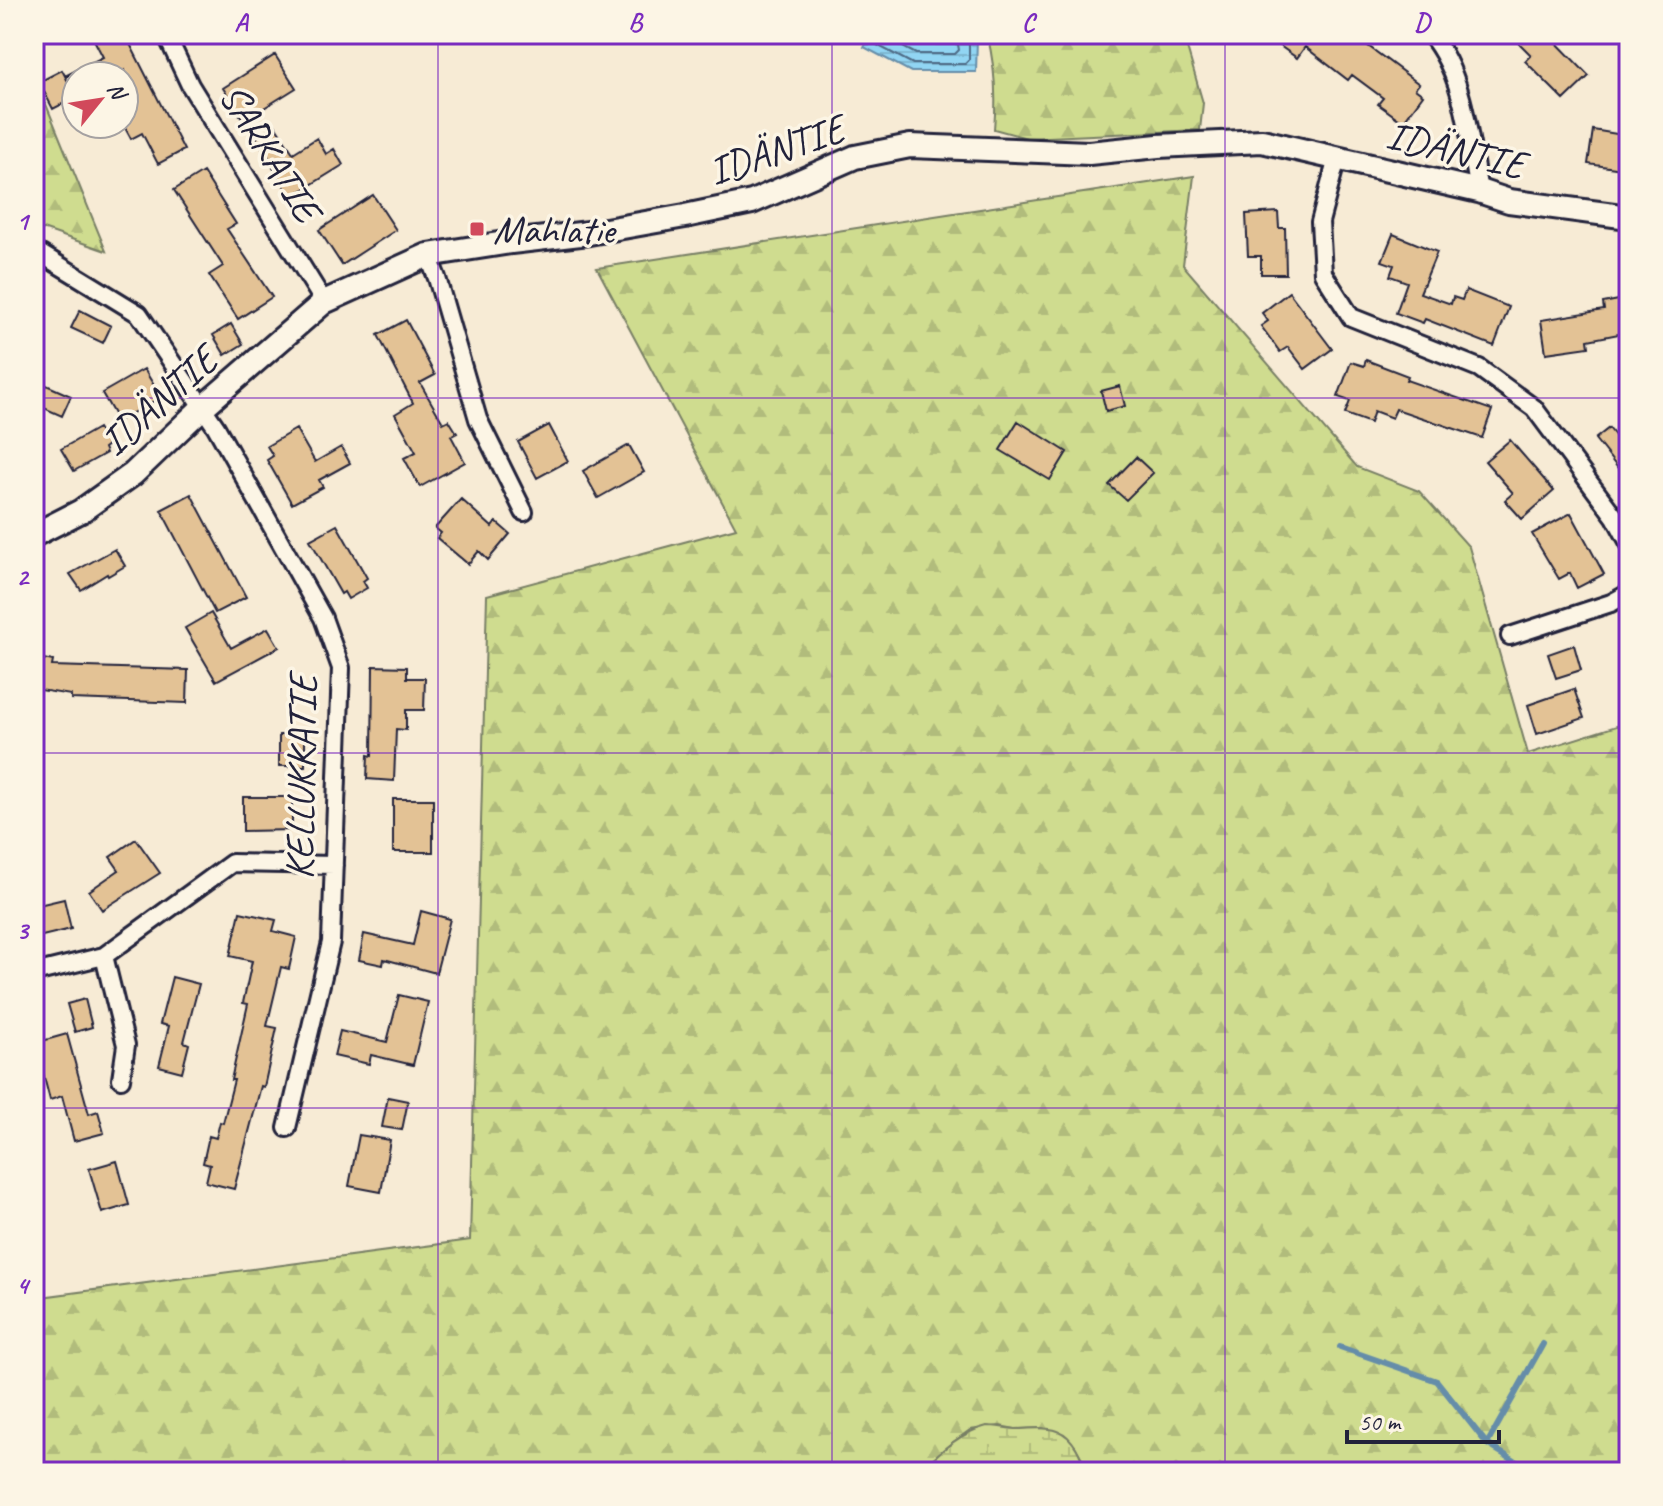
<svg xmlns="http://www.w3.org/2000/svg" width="1663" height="1506" viewBox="0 0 1663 1506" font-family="Caveat,sans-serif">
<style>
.forest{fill:url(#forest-firs);stroke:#787f65;stroke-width:2}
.wetland{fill:url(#wetland-marsh);stroke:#787f65;stroke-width:2}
.water{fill:url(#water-rules);stroke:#658da9;stroke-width:2}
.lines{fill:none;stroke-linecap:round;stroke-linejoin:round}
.shore{stroke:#4e6a85;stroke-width:2}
.stream{stroke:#658da9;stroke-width:6}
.building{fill:#e3c295;stroke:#22223b;stroke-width:2}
.street-casing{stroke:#22223b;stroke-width:22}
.secondary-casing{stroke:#22223b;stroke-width:28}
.street{stroke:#fcf5e5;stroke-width:16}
.secondary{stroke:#fcf5e5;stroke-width:22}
.grid{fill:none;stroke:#7b2cbf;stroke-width:2;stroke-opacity:0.55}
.poi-dot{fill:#d1495b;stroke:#fcf5e5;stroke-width:3}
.labels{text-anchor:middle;stroke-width:7;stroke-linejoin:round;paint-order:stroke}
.street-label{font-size:40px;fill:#22223b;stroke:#fcf5e5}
.poi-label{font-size:40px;fill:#22223b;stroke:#fcf5e5;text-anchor:start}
.neatline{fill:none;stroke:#7b2cbf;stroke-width:3}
.grid-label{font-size:26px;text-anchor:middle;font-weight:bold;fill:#7b2cbf}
</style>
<defs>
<pattern id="forest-firs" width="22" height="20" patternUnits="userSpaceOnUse" patternTransform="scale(2)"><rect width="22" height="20" fill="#cfdc8f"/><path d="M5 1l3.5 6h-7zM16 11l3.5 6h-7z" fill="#b1bc7c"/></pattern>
<pattern id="wetland-marsh" width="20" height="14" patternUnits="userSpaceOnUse" patternTransform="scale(2)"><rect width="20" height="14" fill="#cfdc8f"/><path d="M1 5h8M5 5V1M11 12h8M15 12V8" fill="none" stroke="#b1bc7c"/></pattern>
<pattern id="water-rules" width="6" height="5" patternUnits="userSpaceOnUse" patternTransform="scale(2)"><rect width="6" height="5" fill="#91d5f3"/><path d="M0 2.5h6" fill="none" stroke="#7db7d1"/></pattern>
</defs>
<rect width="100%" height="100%" fill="#f7ebd5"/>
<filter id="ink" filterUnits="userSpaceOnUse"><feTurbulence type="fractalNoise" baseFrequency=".0125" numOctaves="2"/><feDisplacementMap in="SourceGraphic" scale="16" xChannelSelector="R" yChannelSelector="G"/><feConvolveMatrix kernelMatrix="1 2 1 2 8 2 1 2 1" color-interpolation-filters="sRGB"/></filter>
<g filter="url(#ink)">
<path class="forest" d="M987,34H1183L1203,103L1200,130L1027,138L994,129C997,96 995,65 987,34Z
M34,75L106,251L34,226Z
M1194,176L1183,265L1357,467L1419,491L1469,547L1528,754L1629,722V1472H1083L1084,1462L1075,1446L1043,1428L1015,1429L1000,1426L970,1430L949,1445L918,1472H34V1298L470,1240L487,595L736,528L597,268Z"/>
<path class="wetland" d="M987,1426C998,1426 1008,1429 1019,1429C1031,1429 1045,1426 1058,1431C1072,1436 1084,1457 1083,1472H918C939,1453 959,1433 987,1426Z"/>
<path class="water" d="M870,34H965L977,39L976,72H911L864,47Z"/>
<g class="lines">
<path class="shore" d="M876,34L877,45L913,64H965L969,60V45L966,34
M886,34L888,39L916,54H955L959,50L956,34"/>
<path class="stream" d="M1340,1347L1437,1381L1487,1444L1533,1472
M1487,1444L1543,1344"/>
</g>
<path class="building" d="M91,34H125L184,150L158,164L142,133L131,139L124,126V71L119,76H65L103,57Z
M1263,34H1341L1352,43L1356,37L1419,84L1415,89L1423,95L1403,122L1378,104L1383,98L1352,75L1348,80L1305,47L1297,58Z
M1510,34H1548L1589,76L1564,100L1525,61L1531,55Z
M275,55L296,88L259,111L258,110L242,118L223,88Z
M62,70L76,97L53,109L39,82Z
M275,125L293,153L317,138L326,154L334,149L343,165L291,197L272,166L274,165L256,138Z
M1593,130L1629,136V170L1588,164Z
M203,172L236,224L227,229L272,297L238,319L209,275L223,266L174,190Z
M373,195L396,230L342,265L319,230Z
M1278,212L1279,228H1285L1286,274H1261V256H1248L1246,214Z
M1393,234L1437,252L1420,293L1451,304L1453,297L1462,300L1466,290L1509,307L1494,346L1425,319L1423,323L1396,313L1407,282L1390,276L1394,265L1382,261Z
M1289,292L1332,349L1305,369L1288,347L1280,352L1261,326L1268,321L1262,313Z
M1629,298V332L1588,340L1589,347L1546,353L1541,320L1604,310L1603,303Z
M80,310L111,326L103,343L71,328Z
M406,320L435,375L420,383L443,423L449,420L457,433L451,436L465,462L420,487L404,458L416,452L395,414L413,403L378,335Z
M231,324L243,344L225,355L213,335Z
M1366,360L1408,376L1406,380L1492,410L1482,438L1396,409L1392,418L1374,411L1370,423L1345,414L1350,401L1338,397L1351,362L1364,366Z
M144,369L161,397L118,421L102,393Z
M44,384L71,396L62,416L35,404Z
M1120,386L1125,406L1106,411L1101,391Z
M1018,421L1067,452L1050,480L1000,450Z
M549,425L568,461L537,478L518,442Z
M98,428L108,445L104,448L106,453L74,471L61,449Z
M1609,428L1629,453V482L1595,439Z
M296,429L315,462L341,447L350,463L319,480L323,487L292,504L267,460L273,456L267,446Z
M1510,440L1554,491L1522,519L1505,500L1513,493L1485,461Z
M629,445L644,472L598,498L583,471Z
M1136,457L1153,473L1126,500L1109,485Z
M191,494L246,597L215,613L161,510Z
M461,499L492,527L496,522L510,534L488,560L479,551L468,564L437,538L441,533L435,528Z
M1571,513L1604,574L1577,588L1570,573L1559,579L1532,534Z
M337,525L367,578L363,581L367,588L348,599L344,592L341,594L310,540Z
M115,549L125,566L108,576L107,574L81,590L70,574Z
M211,613L231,648L268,628L279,647L216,681L185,628Z
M1574,645L1581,670L1556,678L1548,654Z
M34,657L53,661L52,666L188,670L187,703L71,699V695L34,689Z
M373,666L407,667V678H425L424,710H406V730L396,729L394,781L367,779L368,755L372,756Z
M1574,689L1584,718L1537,734L1528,705Z
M279,735H305V766H279Z
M243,797H292V830L243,831Z
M393,799H433V852H393Z
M136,839L160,873L102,910L89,891L119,870L110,857Z
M64,899L71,929L34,938V906Z
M421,911L450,919L436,973L384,959L383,965L359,960L364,934L413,945Z
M240,912L276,920L273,931L296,937L289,969L281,967L267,1026L277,1028L264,1087L261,1086L234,1189L206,1182L210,1165L203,1163L209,1136L216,1138L220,1122L223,1123L234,1080H231L248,1004L243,1003L252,961L230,956Z
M172,977L199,984L184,1042L189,1044L182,1072L159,1066L169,1026L160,1024Z
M399,995L428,1002L413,1065L371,1055L369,1064L334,1056L340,1031L387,1042Z
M85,999L92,1027L75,1032L67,1004Z
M67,1034L89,1114L98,1111L104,1133L74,1141L62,1096L50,1100L35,1043Z
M388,1097L408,1101L402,1130L382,1127Z
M359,1135L390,1140L381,1192L349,1186Z
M117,1161L129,1205L102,1213L89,1169Z"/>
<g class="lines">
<defs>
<path id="street" d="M166,34L190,85L324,302
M1430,34C1465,76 1469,139 1479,191
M1337,158L1320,222L1323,273L1351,317L1479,368L1534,408L1615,517L1629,543
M41,254L139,314L216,427L323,618L341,668L331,942L287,1128
M428,255L437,278L478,419L524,512
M1510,636L1611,603L1629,593
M104,956L126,1045L121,1079
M34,973L104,956L232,863L334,865"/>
<path id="secondary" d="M34,535L81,511L133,474L203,407L324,302L428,255L511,242L589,233L685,216L752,202L855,157L910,146L1089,153L1158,146L1262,141L1479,191L1509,201L1629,217"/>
</defs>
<use href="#street" class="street-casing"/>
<use href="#secondary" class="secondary-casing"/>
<use href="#street" class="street"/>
<use href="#secondary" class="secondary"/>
</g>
</g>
<path class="grid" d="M438,34V1472M832,34V1472M1225,34V1472M34,398H1629M34,753H1629M34,1108H1629"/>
<rect class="poi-dot" x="469" y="221" width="16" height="16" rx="4"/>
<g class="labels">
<g class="street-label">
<text transform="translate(776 149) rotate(-19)" y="14">IDÄNTIE</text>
<text transform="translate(1456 149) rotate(13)" y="14">IDÄNTIE</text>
<text transform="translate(271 152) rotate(58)" y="14">SARKATIE</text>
<text transform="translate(158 400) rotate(-42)" y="14">IDÄNTIE</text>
<text transform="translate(300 777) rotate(-89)" y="14">KELLUKKATIE</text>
</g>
<g class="poi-label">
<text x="493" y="243">Mahlatie</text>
</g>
</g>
<rect width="1663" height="1506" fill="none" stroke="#fcf5e5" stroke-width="88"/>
<g transform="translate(100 100) rotate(60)"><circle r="38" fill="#fcf5e5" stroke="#a5a1a1" stroke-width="2"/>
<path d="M0-6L14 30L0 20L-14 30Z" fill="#d1495b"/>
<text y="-12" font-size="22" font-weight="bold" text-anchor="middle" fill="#22223b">N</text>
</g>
<path d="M1347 1430v12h152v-12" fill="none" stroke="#22223b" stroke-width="4"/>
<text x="1359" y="1430" font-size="24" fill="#22223b" stroke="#fcf5e5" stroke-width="6" paint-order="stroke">50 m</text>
<rect x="44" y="44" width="1575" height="1418" class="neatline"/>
<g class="grid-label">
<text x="241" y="31">A</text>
<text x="635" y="31">B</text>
<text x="1028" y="31">C</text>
<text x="1422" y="31">D</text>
<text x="22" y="230">1</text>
<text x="22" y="585">2</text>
<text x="22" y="939">3</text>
<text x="22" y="1294">4</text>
</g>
</svg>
